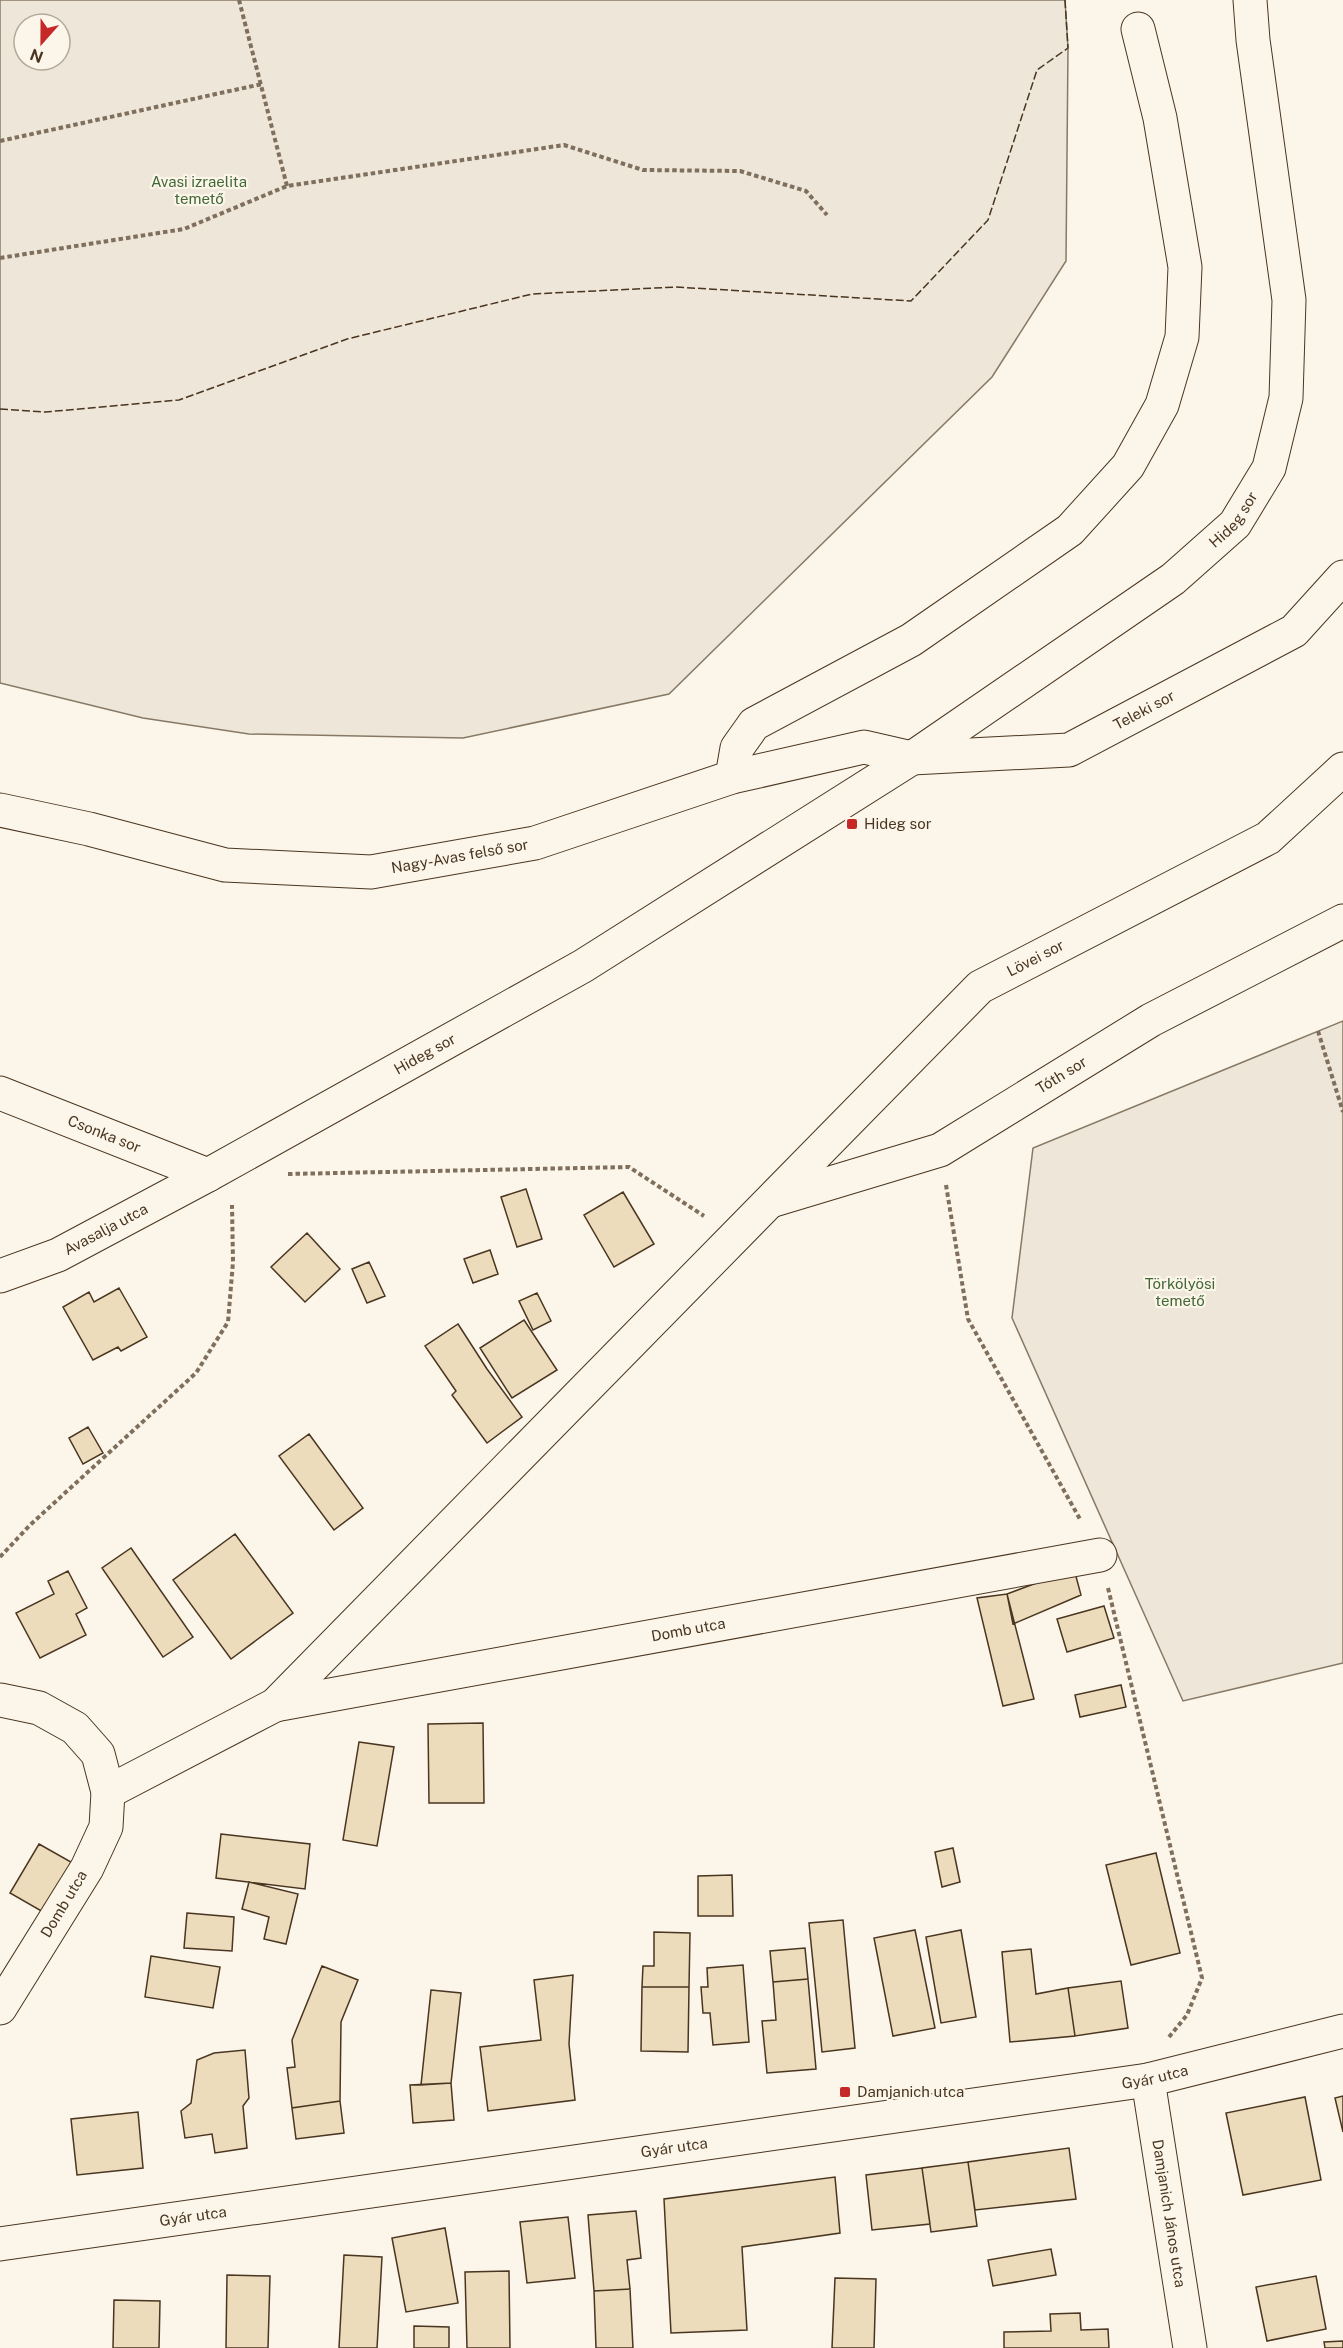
<svg xmlns="http://www.w3.org/2000/svg" width="1343" height="2348" viewBox="0 0 1343 2348" font-family="'Public Sans',sans-serif">
<style>
.green{fill:#ede6d9;stroke:#887966;stroke-width:1.5;fill-rule:evenodd}
.building{fill:#ecdcbc;stroke:#4a3520;stroke-width:1.5}
.lines{fill:none;stroke-linecap:round;stroke-linejoin:round}
.street-casing{stroke:#4a3520;stroke-width:35}
.path{stroke:#7f6f5c;stroke-width:4;stroke-dasharray:4.5 3;stroke-linecap:butt}
.street{stroke:#fbf6e9;stroke-width:33}
.fence{stroke:#4a3520;stroke-width:1.5;stroke-dasharray:8 3;stroke-linecap:butt}
.poi-dot{fill:#c62828;stroke:#fbf6e9;stroke-width:2}
.labels{text-anchor:middle;stroke-width:4.5;stroke-linejoin:round;paint-order:stroke}
.park-label{font-size:15px;fill:#436837;stroke:#fbf6e9}
.street-label{font-size:15px;fill:#4a3520;stroke:#fbf6e9}
.poi-label{font-size:15px;fill:#4a3520;stroke:#fbf6e9;text-anchor:start}
</style>
<rect width="100%" height="100%" fill="#fbf6e9"/>
<path class="green" d="M0,0H1065L1068,48L1066,261L992,377L669,694L463,738L249,734L143,718L0,683ZM24,24H60V60H24Z
M1343,1021V1663L1183,1701L1012,1318L1033,1148Z"/>
<path class="building" d="M526,1189L542,1239L517,1247L501,1197Z
M623,1192L654,1244L614,1267L584,1215Z
M307,1233L340,1269L305,1302L271,1267Z
M490,1250L498,1274L473,1283L464,1259Z
M369,1262L385,1296L367,1303L352,1269Z
M119,1288L147,1337L121,1351L118,1347L93,1360L63,1307L89,1292L94,1302Z
M537,1293L551,1321L533,1330L519,1301Z
M524,1320L557,1370L512,1398L480,1348Z
M458,1324L487,1369L522,1417L487,1443L452,1395L456,1391L425,1346Z
M88,1427L103,1453L83,1464L69,1438Z
M309,1434L363,1508L334,1530L279,1456Z
M235,1534L293,1613L231,1659L173,1580Z
M131,1548L193,1637L163,1657L102,1568Z
M1074,1569L1081,1595L1013,1624L1007,1594Z
M68,1571L87,1608L76,1614L86,1635L40,1658L16,1613L54,1594L48,1581Z
M1007,1594L1034,1699L1003,1706L977,1598Z
M1104,1606L1114,1638L1067,1652L1057,1619Z
M1121,1685L1126,1707L1080,1717L1075,1695Z
M483,1723L484,1803H429L428,1724Z
M359,1742L394,1747L377,1846L343,1840Z
M221,1834L310,1844L305,1889L216,1878Z
M39,1844L78,1866L50,1916L10,1893Z
M953,1848L960,1882L942,1887L935,1852Z
M1156,1853L1180,1953L1131,1965L1106,1865Z
M732,1875L733,1916H698V1876Z
M249,1882L298,1894L286,1944L264,1939L269,1917L242,1909Z
M187,1913L234,1917L232,1951L184,1948Z
M843,1920L855,2048L822,2052L809,1923Z
M915,1930L935,2028L893,2036L874,1938Z
M961,1930L976,2017L941,2023L926,1937Z
M654,1932L690,1933L689,1987H642L643,1966H654Z
M805,1948L808,1979L773,1982L770,1951Z
M1031,1949L1036,1994L1068,1988L1075,2036L1010,2042L1002,1952Z
M151,1956L220,1967L213,2008L145,1997Z
M743,1965L749,2042L713,2045L710,2013H703L701,1987H708L707,1968Z
M322,1966L358,1980L341,2022L340,2101L292,2108L287,2068L295,2067L292,2040Z
M573,1975L569,2044L575,2100L488,2111L480,2047L541,2040L534,1980Z
M808,1979L816,2069L767,2073L762,2021L776,2020L773,1982Z
M1121,1981L1128,2028L1075,2036L1068,1988Z
M642,1987H689L688,2052L641,2051Z
M431,1990L461,1993L451,2083L421,2085Z
M245,2050L249,2098L243,2106L247,2148L215,2153L212,2134L185,2138L181,2111L191,2103L197,2060L214,2053Z
M451,2083L454,2120L413,2123L410,2085Z
M1343,2096V2132L1335,2098Z
M1305,2097L1321,2180L1243,2195L1226,2113Z
M340,2101L344,2133L296,2139L292,2108Z
M138,2112L143,2168L77,2175L71,2119Z
M1069,2148L1076,2199L975,2210L968,2162Z
M968,2162L977,2226L931,2232L922,2168Z
M922,2168L930,2224L872,2230L866,2175Z
M835,2177L840,2233L742,2247L747,2330L671,2333L664,2199Z
M636,2211L641,2258L627,2260L630,2289L594,2291L588,2215Z
M568,2217L575,2278L527,2283L520,2222Z
M445,2228L458,2303L406,2312L392,2238Z
M1051,2249L1056,2275L993,2286L988,2260Z
M344,2255L382,2257L377,2348H339Z
M509,2271L510,2348H467L465,2272Z
M227,2275L270,2276L268,2348H226Z
M1316,2276L1326,2329L1267,2341L1256,2287Z
M835,2278L876,2279L874,2348H832Z
M630,2289L633,2348H596L594,2291Z
M114,2300L160,2301L159,2348H113Z
M1080,2313L1081,2330L1108,2329L1109,2348H1004V2332L1051,2331L1050,2314Z
M414,2326L449,2327V2348H414Z
M1343,2341V2348H1325L1324,2342Z"/>
<g class="lines">
<defs>
<g id="street">
<path d="M732,777L737,748L754,724L911,640L1070,530L1128,466L1162,405L1182,337L1185,267L1160,118L1138,29"/>
<path id="s1" d="M0,810L89,829L225,865L371,872L535,843L732,777L864,747L912,758L1069,750L1294,631L1343,577"/>
<path id="s2" d="M0,1093L208,1175"/>
<path id="s3" d="M774,1200L940,1150L1151,1020L1343,921"/>
<path id="s4" d="M0,1276L58,1255L208,1175L583,966L912,758L1173,579L1235,524L1269,468L1286,398L1289,300L1253,40L1250,0"/>
<path d="M0,1700L39,1708L75,1728L98,1754L108,1792L106,1827L87,1868L0,2008"/>
<path id="s5" d="M275,1705L1100,1555"/>
<path id="s6" d="M108,1792L275,1705L980,987L1268,838L1343,769"/>
<path id="s7" d="M1148,2080L1190,2348"/>
<path id="s8" d="M0,2244L1148,2080L1343,2031"/>
</g>
</defs>
<use href="#street" class="street-casing"/>
<path class="path" d="M239,0L287,186
M0,141L262,84
M0,258L184,229L287,186L564,145L643,170L740,171L806,191L827,215
M1318,1031L1343,1112
M288,1174L629,1167L704,1216
M946,1185L968,1319L1081,1521
M0,1557L30,1525L196,1373L228,1322L233,1262L232,1205
M1108,1588L1202,1978L1187,2015L1169,2037"/>
<use href="#street" class="street"/>
<path class="fence" d="M0,409L45,412L179,400L347,339L532,294L676,287L911,301L988,220L1037,70L1068,48L1065,0"/>
</g>
<g class="poi-dot">
<rect x="846" y="818" width="12" height="12" rx="3"/>
<rect x="839" y="2086" width="12" height="12" rx="3"/>
</g>
<g class="labels">
<g class="park-label">
<text x="199" y="187">Avasi izraelita<tspan x="199" dy="17">temető</tspan></text>
<text x="1180" y="1289">Törkölyösi<tspan x="1180" dy="17">temető</tspan></text>
</g>
<g class="street-label">
<text dy="5" stroke="none"><textPath href="#s4" startOffset="1452">Hideg sor</textPath></text>
<text dy="5" stroke="none"><textPath href="#s1" startOffset="1179">Teleki sor</textPath></text>
<text dy="5" stroke="none"><textPath href="#s1" startOffset="468">Nagy-Avas felső sor</textPath></text>
<text dy="5" stroke="none"><textPath href="#s6" startOffset="1257">Lövei sor</textPath></text>
<text dy="5" stroke="none"><textPath href="#s4" startOffset="480">Hideg sor</textPath></text>
<text dy="5" stroke="none"><textPath href="#s3" startOffset="316">Tóth sor</textPath></text>
<text dy="5" stroke="none"><textPath href="#s2" startOffset="112">Csonka sor</textPath></text>
<text dy="5" stroke="none"><textPath href="#s4" startOffset="116">Avasalja utca</textPath></text>
<text dy="5" stroke="none"><textPath href="#s5" startOffset="420">Domb utca</textPath></text>
<text transform="translate(64 1904) rotate(-59)" y="5">Domb utca</text>
<text dy="5" stroke="none"><textPath href="#s8" startOffset="1167">Gyár utca</textPath></text>
<text dy="5" stroke="none"><textPath href="#s8" startOffset="681">Gyár utca</textPath></text>
<text dy="5" stroke="none"><textPath href="#s7" startOffset="135">Damjanich János utca</textPath></text>
<text dy="5" stroke="none"><textPath href="#s8" startOffset="195">Gyár utca</textPath></text>
</g>
<g class="poi-label">
<text x="864" y="829">Hideg sor</text>
<text x="857" y="2097">Damjanich utca</text>
</g>
</g>
<g transform="translate(42 42) rotate(201)"><circle r="28" fill="#fbf6e9" stroke="#b4a999" stroke-width="1.5"/>
<path d="M0-4.5L10 22L0 15L-10 22Z" fill="#c62828"/>
<text y="-9" font-size="16" font-weight="bold" text-anchor="middle" fill="#4a3520">N</text>
</g>
</svg>
